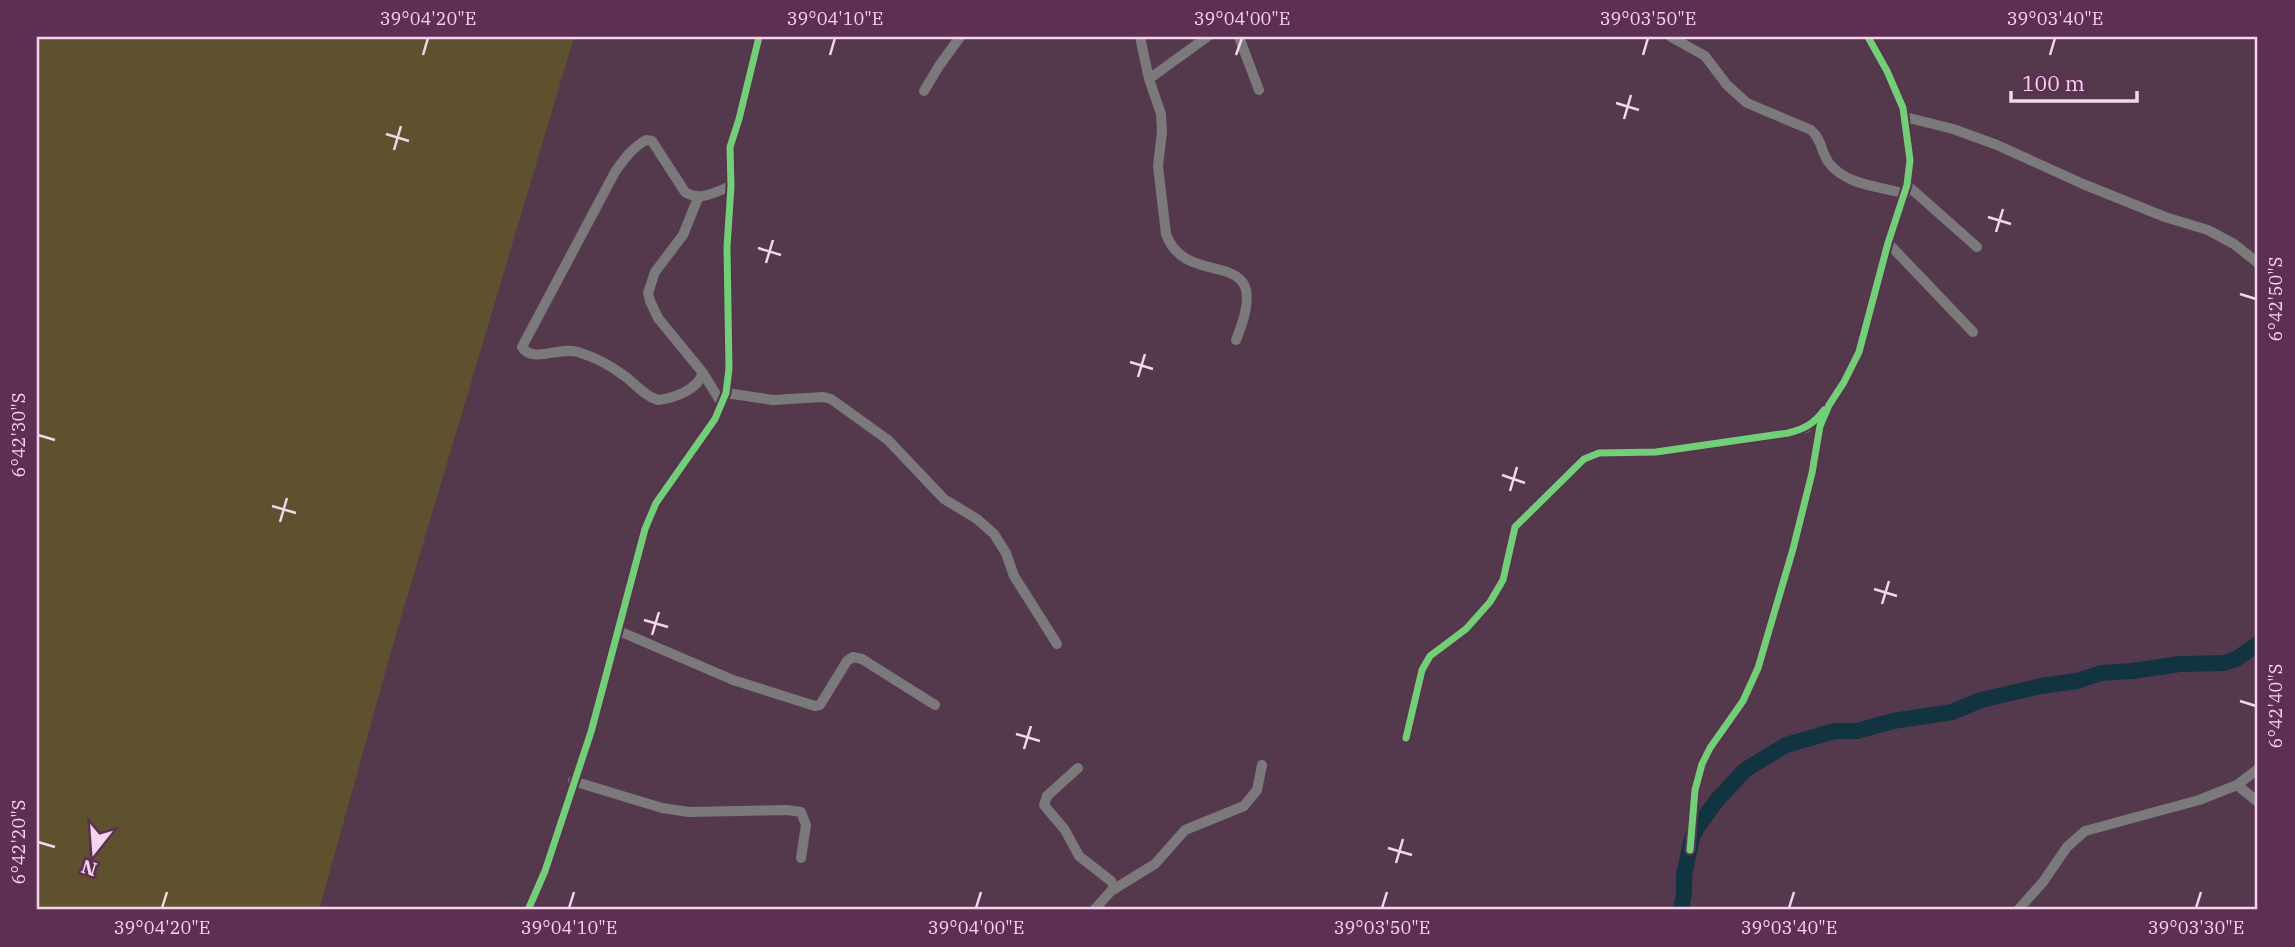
<svg xmlns="http://www.w3.org/2000/svg" width="2295" height="947" viewBox="0 0 2295 947" font-family="'IBM Plex Serif',serif">
<style>
.green{fill:#5e512e}
.lines{fill:none;stroke-linecap:round;stroke-linejoin:round}
.river{stroke:#113540;stroke-width:16}
.minor{stroke:#7a7a7b;stroke-width:10}
.cycleway-casing{stroke:#5f2e53;stroke-width:11}
.cycleway{stroke:#6cd273;stroke-width:7}
.ticks{fill:none;stroke:#f4d5eb;stroke-width:2.5}
.neatline{fill:none;stroke:#f4d5eb;stroke-width:2.5}
.ticks-label{font-size:18px;text-anchor:middle;fill:#f4d5eb}
</style>
<rect width="100%" height="100%" fill="#54394d"/>
<path class="green" d="M37,37H574L394,641L319,910H37Z"/>
<g class="lines">
<path class="river" d="M1681,910L1684,893V875L1692,838L1698,826L1718,799L1745,770L1786,745L1835,731H1857L1893,721L1952,712L1981,700L2041,686L2077,681L2101,673L2132,671L2180,664L2224,663L2236,659L2258,644"/>
<path class="minor" d="M1140,37L1149,79L1161,114L1162,132L1158,166L1166,234C1187,294 1278,238 1236,340
M1239,37L1259,90
M1671,37L1705,56L1727,85L1747,103L1811,130C1822,139 1821,153 1829,163C1847,186 1880,186 1905,194
M1149,79L1207,37
M924,91L939,66L960,37
M1905,117L1953,129L1997,145L2083,184L2165,217L2208,230L2234,244L2258,263
M1907,185L1977,247
M698,198L683,235L655,272L648,293L650,301L658,318L703,373L722,404
M1888,243L1973,332
M703,373C697,390 675,398 658,400C644,396 635,383 623,375C610,365 594,357 578,352C560,346 533,364 522,347L615,172C624,159 632,148 646,140L652,141L685,192C700,202 715,192 731,186
M726,393L773,400L823,397L831,399L888,440L944,499L977,519L994,534L1006,553L1014,576L1057,644
M619,631L733,680L815,706L820,705L847,661L853,657L862,659L935,705
M1406,738L1422,670L1430,656L1466,629L1490,602L1503,580L1515,527L1584,459L1599,453L1656,452L1788,433L1806,428L1822,414
M1078,768L1047,796L1044,805L1065,830L1079,856L1111,881L1115,889
M573,781L662,808L689,812L787,810L801,812L806,825L801,858
M2237,785L2258,802
M1690,850L1695,790L1702,764L1710,748L1743,701L1758,668L1793,549L1812,473L1820,426L1829,405L1844,382L1859,352L1888,243L1907,185L1910,160L1903,108L1887,71L1868,37
M528,910L545,871L591,732L645,529L656,503L715,419L726,393L729,369L727,247L731,186L730,147L739,119L759,37
M1094,910L1111,891L1155,864L1185,830L1244,806L1257,790L1262,765
M2018,910L2043,882L2067,847L2085,831L2199,800L2237,785L2258,769"/>
<defs>
<path id="cycleway" d="M1406,738L1422,670L1430,656L1466,629L1490,602L1503,580L1515,527L1584,459L1599,453L1656,452L1788,433C1804,429 1814,424 1824,410
M1690,850L1695,790L1702,764L1710,748L1743,701L1758,668L1793,549L1812,473L1820,426L1829,405L1844,382L1859,352L1888,243L1907,185L1910,160L1903,108L1887,71L1868,37
M528,910L545,871L591,732L645,529L656,503L715,419L726,393L729,369L727,247L731,186L730,147L739,119L759,37"/>
</defs>
<use href="#cycleway" class="cycleway-casing"/>
<use href="#cycleway" class="cycleway"/>
</g>
<path class="ticks" d="M423,55L428,38M830,55L835,38M1236,55L1242,38M1643,55L1648,38M2050,55L2055,38M1616,103L1639,110M1624,119L1631,95M386,134L409,141M394,150L401,126M1988,217L2011,224M1996,232L2003,209M758,248L781,255M766,263L773,240M2240,294L2256,299M1130,362L1153,369M1138,377L1145,354M38,435L55,440M1502,475L1525,483M1510,491L1517,467M272,506L296,513M280,522L287,498M1874,589L1897,596M1882,604L1889,581M644,620L668,627M652,635L659,612M2240,701L2256,706M1016,734L1040,741M1024,749L1031,726M38,842L55,847M1388,848L1412,855M1396,863L1403,839M162,908L167,892M569,908L574,892M976,908L981,892M1382,908L1387,892M1789,908L1794,892M2196,908L2201,892"/>
<rect width="2295" height="947" fill="none" stroke="#5f2e53" stroke-width="77"/>
<g transform="translate(94 852) rotate(197)" stroke="#5f2e53" stroke-width="5" paint-order="stroke">
<path d="M0-5L12 26L0 18L-12 26Z" fill="#f4d5eb"/>
<text y="-10" font-size="19" font-weight="bold" text-anchor="middle" fill="#f4d5eb">N</text>
</g>
<path d="M2011 91v10h126v-10" fill="none" stroke="#f4d5eb" stroke-width="3.5"/>
<text x="2022" y="91" font-size="21" fill="#f4d5eb" stroke="#5f2e53" stroke-width="5" paint-order="stroke">100 m</text>
<rect x="38" y="38" width="2218" height="870" class="neatline"/>
<g class="ticks-label">
<text x="428" y="25">39°04'20"E</text>
<text x="835" y="25">39°04'10"E</text>
<text x="1242" y="25">39°04'00"E</text>
<text x="1648" y="25">39°03'50"E</text>
<text x="2055" y="25">39°03'40"E</text>
<text transform="translate(2276 299) rotate(-90)" y="6">6°42'50"S</text>
<text transform="translate(19 435) rotate(-90)" y="6">6°42'30"S</text>
<text transform="translate(2276 706) rotate(-90)" y="6">6°42'40"S</text>
<text transform="translate(19 842) rotate(-90)" y="6">6°42'20"S</text>
<text x="162" y="934">39°04'20"E</text>
<text x="569" y="934">39°04'10"E</text>
<text x="976" y="934">39°04'00"E</text>
<text x="1382" y="934">39°03'50"E</text>
<text x="1789" y="934">39°03'40"E</text>
<text x="2196" y="934">39°03'30"E</text>
</g>
</svg>
